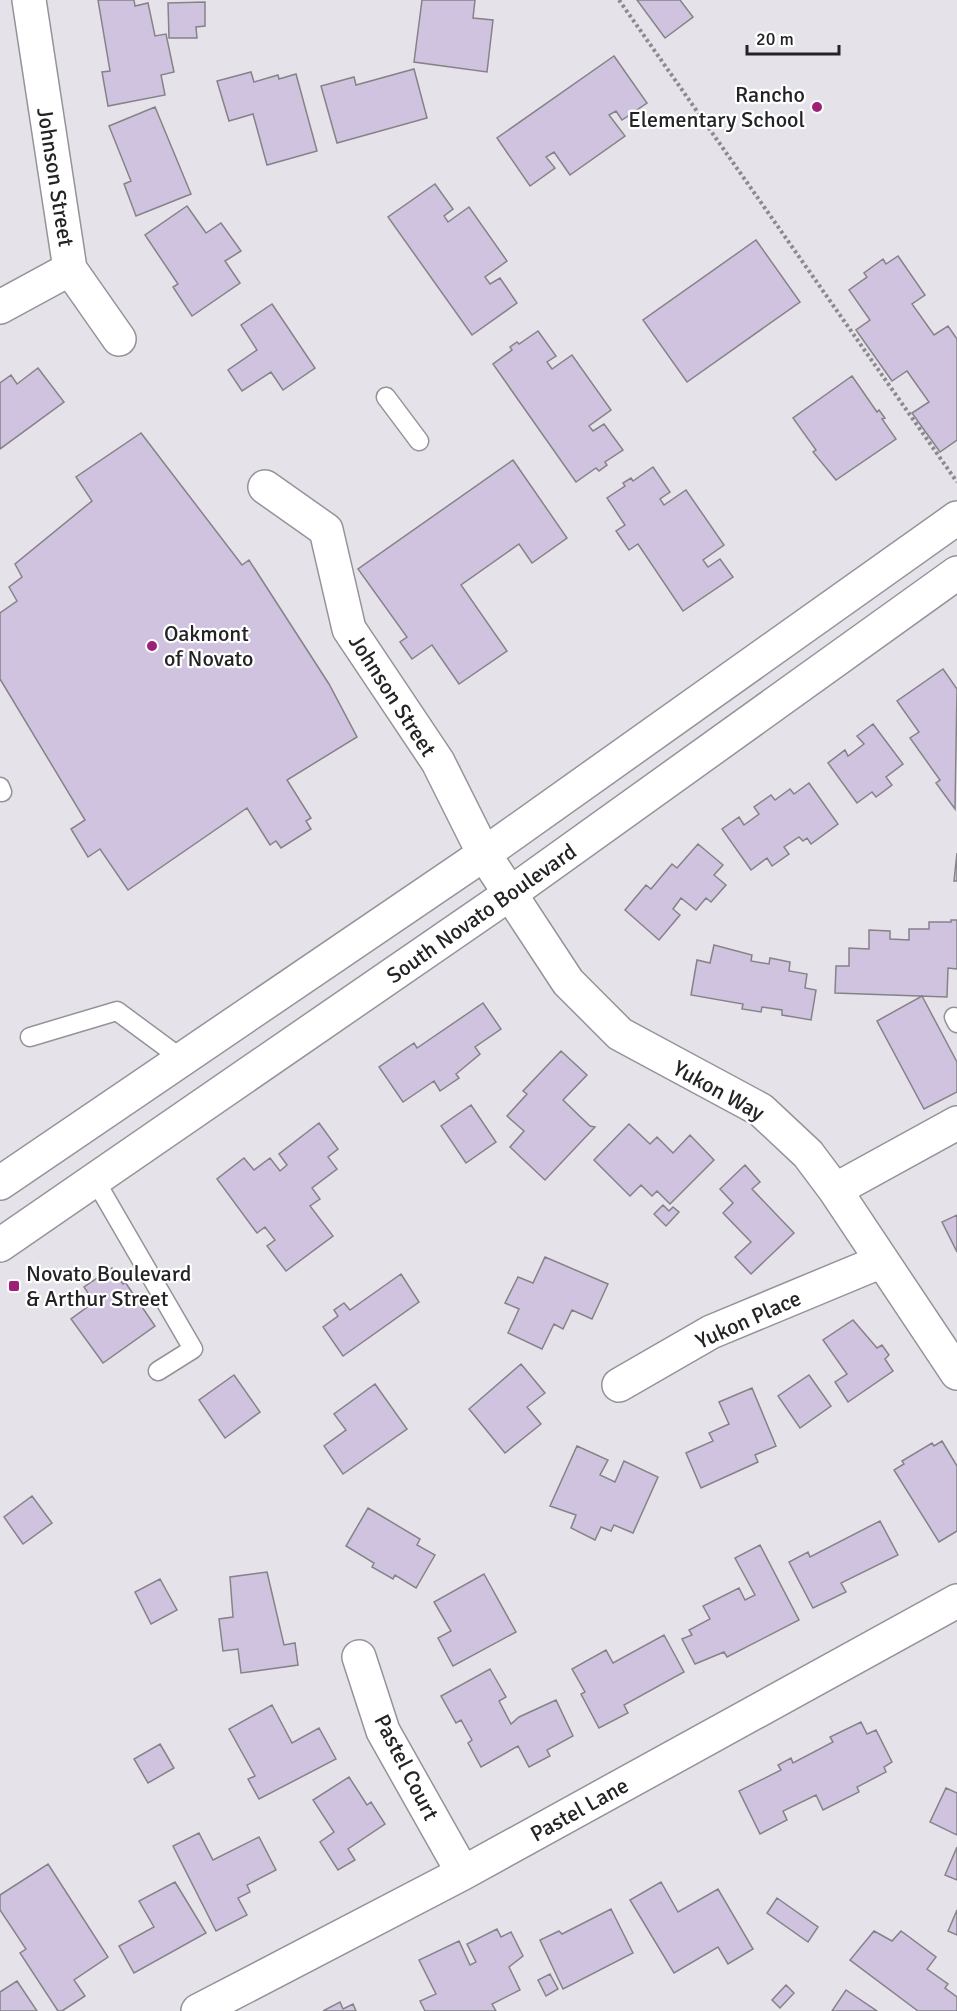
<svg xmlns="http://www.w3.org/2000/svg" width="957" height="2011" viewBox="0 0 957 2011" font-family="Signika,sans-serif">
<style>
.building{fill:#cfc3df;stroke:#858388;stroke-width:1.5}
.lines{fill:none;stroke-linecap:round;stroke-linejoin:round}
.service-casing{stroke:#959399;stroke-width:21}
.minor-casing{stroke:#959399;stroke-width:36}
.secondary-casing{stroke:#959399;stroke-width:36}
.path{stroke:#8c8a8e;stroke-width:4;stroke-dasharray:3 3;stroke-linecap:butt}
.service{stroke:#fff;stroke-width:18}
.minor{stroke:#fff;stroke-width:33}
.secondary{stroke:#fff;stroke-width:33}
.poi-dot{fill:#9d2076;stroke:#fff;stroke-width:2}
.labels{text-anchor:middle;stroke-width:4.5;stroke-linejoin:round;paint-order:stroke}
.poi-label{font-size:22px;fill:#232224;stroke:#fff;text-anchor:start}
.street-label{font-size:22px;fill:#232224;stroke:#fff}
</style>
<rect width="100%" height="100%" fill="#e5e3e9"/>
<path class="building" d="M98,0H134L135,6L148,3L155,36L166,34L174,72L161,75L165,95L108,106L102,72L110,71Z
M422,0H475L473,18L493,20L487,72L414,62Z
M637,0H680L693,17L665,38Z
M205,2V26L196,27L197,38H169L168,3Z
M614,56L647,103L622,120L616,111L609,115L625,136L570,175L554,152L546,157L555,168L530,186L497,138Z
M414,69L427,118L337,143L321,86L354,77L356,85Z
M251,72L254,82L278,75L279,79L296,74L317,151L267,165L253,114L229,121L217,81Z
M155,107L191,194L136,216L124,184L131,181L109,126Z
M435,184L453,209L444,216L448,222L469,207L507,261L485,277L490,284L500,278L517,303L472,335L388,217Z
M187,206L206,233L221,223L241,251L225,261L240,283L192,316L173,287L178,284L145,235Z
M756,240L800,302L687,382L643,320Z
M898,256L925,295L912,304L934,335L948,326L957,339V440L940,452L912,413L929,402L907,371L892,381L856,330L870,320L849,290L867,277L864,273L883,259L886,264Z
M272,304L315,368L283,390L271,372L242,391L228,370L257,350L241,325Z
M538,331L556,356L547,362L552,369L572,355L611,410L589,426L593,431L604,424L623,450L605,462L607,465L599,471L596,468L576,482L493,364L512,350L510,347L517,342L519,344Z
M38,368L64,402L0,449V383L11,375L17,384Z
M852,376L877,412L879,410L885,418L882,419L896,439L836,480L813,452L816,450L793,418Z
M141,433L242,565L249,560L329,684L357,737L287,780L311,818L306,821L311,829L281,848L276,841L270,845L247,808L128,890L100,849L88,857L71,829L85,820L0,679V613L17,601L9,587L22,577L15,564L92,501L76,477Z
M513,460L567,538L532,563L519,544L461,585L507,651L459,684L432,645L412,659L400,642L407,637L358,569Z
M653,467L670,492L660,499L664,505L686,490L724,545L703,560L708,567L720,559L733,577L683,611L638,544L629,550L616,531L625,525L607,498L625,486L623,483L631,478L633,481Z
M943,669L957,689L955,809L936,783L940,780L910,738L919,732L897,701Z
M873,724L903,764L886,777L892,785L876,797L872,792L857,803L828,763L845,750L848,756L864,744L857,736Z
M809,783L838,824L811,844L807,838L803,841L799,837L784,847L789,854L772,866L767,858L751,870L722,829L739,817L744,825L759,814L754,807L771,795L775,800L790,789L794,794Z
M698,844L723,865L714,875L726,885L711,902L706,898L696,910L681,898L673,909L680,915L659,940L625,910L646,885L651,889L672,864L677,868Z
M957,853V881H954Z
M951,920H957V969L948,968L947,997L835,993L836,966H849V948L869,949V930L890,931V939L909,940V929H929V922H951Z
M714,945L752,955L751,961L769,964L770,958L790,962L789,971L807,974L805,988L816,990L811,1020L782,1015V1010L762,1007L761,1012L742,1009L743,1004L691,995L697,960L710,963Z
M922,996L957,1062V1092L924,1109L877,1021Z
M483,1003L501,1029L475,1047L480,1054L456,1074L459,1078L440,1091L434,1081L403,1102L379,1067L414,1043L417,1048Z
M561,1051L587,1075L563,1100L590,1126L595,1127L545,1180L510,1147L524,1131L507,1116L527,1094L523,1091Z
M471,1105L496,1142L466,1163L441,1126Z
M319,1123L338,1149L328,1157L337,1169L312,1188L320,1199L310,1206L333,1236L286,1271L267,1246L275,1240L265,1227L257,1233L217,1179L244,1158L254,1170L270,1158L280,1171L287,1165L279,1154Z
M629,1124L650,1144L657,1137L673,1153L690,1135L714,1160L670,1204L657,1191L652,1196L641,1185L630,1196L594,1160Z
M745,1165L760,1182L752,1189L794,1233L751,1274L735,1257L751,1242L723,1213L733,1203L720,1189Z
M663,1205L669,1211L673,1207L679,1212L666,1226L654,1214Z
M957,1215V1252L942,1222Z
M545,1257L608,1284L592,1319L572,1310L563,1329L554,1324L542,1349L508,1333L519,1309L505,1303L518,1277L533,1283Z
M112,1268L123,1284L125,1282L155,1326L103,1363L71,1319L94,1302L84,1287Z
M401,1274L419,1302L343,1356L323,1327L338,1316L334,1310L344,1303L350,1310Z
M853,1320L877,1348L882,1345L889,1355L885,1359L893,1371L848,1402L835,1382L847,1374L823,1340Z
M521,1364L545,1393L527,1407L541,1424L505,1453L469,1409Z
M234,1375L260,1412L225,1438L199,1400Z
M809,1375L831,1406L800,1428L778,1396Z
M375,1384L407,1429L343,1474L324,1446L346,1430L334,1414Z
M752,1388L776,1446L755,1455L758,1462L701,1488L686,1453L713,1441L709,1433L729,1424L719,1402Z
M942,1441L957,1466V1531L939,1542L894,1470L904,1464L902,1461L932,1443L934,1446Z
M577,1446L608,1460L600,1475L615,1482L624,1461L658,1477L633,1533L614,1525L611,1531L601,1527L595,1540L571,1528L576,1515L550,1506Z
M32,1496L52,1523L23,1544L4,1517Z
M368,1508L420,1539L417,1545L435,1555L416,1588L395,1575L393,1579L372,1567L374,1563L346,1546Z
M880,1521L898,1555L841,1583L846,1592L813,1608L789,1562L808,1552L810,1557Z
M760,1545L799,1620L727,1657L724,1652L695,1664L682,1639L692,1635L689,1630L710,1619L703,1606L739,1588L745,1600L755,1595L735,1558Z
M267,1572L284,1645L295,1643L298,1665L241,1673L238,1649L223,1651L219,1619L233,1617L230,1577Z
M484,1574L516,1632L453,1666L438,1638L451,1631L434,1602Z
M160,1579L177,1610L151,1624L135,1592Z
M664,1635L684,1672L624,1705L628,1713L599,1728L581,1694L585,1692L572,1669L606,1650L613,1663Z
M490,1669L506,1697L499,1701L511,1724L519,1717L556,1700L573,1736L547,1750L550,1756L529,1767L518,1746L481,1767L468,1743L472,1740L461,1720L456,1723L441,1696Z
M272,1705L292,1743L319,1728L336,1759L259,1799L248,1779L255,1776L229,1729Z
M861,1722L867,1734L876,1730L892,1762L884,1767L886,1772L857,1787L859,1792L823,1810L816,1795L783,1811L787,1820L760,1834L739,1791L781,1770L778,1765L791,1758L793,1763L833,1742L830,1737Z
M160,1744L174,1768L148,1783L134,1759Z
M349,1777L367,1805L371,1802L385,1824L348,1849L355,1860L338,1870L320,1842L334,1832L313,1800Z
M946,1788L957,1793V1835L930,1822Z
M199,1833L213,1860L259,1837L276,1870L247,1885L250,1892L238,1898L247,1915L216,1931L173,1846Z
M957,1847V1880L945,1875Z
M48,1864L108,1957L74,1980L85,1996L62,2011H58L20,1953L26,1949L0,1910V1895Z
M175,1882L206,1933L134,1973L119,1946L154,1927L139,1901Z
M661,1882L678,1912L718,1889L753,1949L728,1964L718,1947L674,1973L630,1900Z
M777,1898L818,1927L808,1942L767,1913Z
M611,1909L633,1953L563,1989L540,1940L559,1931L562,1934Z
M957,1910V1935L948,1931Z
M497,1929L501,1937L511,1932L523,1956L509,1967L520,1990L492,2004L496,2011H425L420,2001L436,1994L419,1960L459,1941L470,1965L476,1962L467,1944Z
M874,1931L892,1941L901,1931L936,1957L927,1969L948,1984L945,1988L957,1997V2011H918L850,1960Z
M550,1974L558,1989L546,1996L538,1980Z
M17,1981L37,2011H0V1992Z
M786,1985L794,1993L780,2008L772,2000Z
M846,1990L877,2011H832Z
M340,2002L343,2009L353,2004L356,2011H323Z"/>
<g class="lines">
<defs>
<path id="service" d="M386,397L419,441
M0,787L2,792
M954,1017L957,1023
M30,1037L117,1011L182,1059
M95,1180L193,1349L158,1371"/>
<path id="minor" d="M29,0L70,269L119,339
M0,307L70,269
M265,487L326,530L349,629L438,762L484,854L568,982L620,1034L761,1110L808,1154L835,1190L957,1373
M835,1190L957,1123
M619,1385L711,1332L882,1261
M359,1657L383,1731L463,1873
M198,2011L463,1873L957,1601"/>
<path id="secondary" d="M0,1183L484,854L957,518
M0,1245L511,893L957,573"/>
</defs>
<use href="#service" class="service-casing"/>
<use href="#minor" class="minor-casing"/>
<use href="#secondary" class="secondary-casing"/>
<path class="path" d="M619,0L957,482"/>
<use href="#service" class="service"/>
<use href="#minor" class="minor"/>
<use href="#secondary" class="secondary"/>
</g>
<g class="poi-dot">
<circle cx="817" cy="107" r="6"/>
<circle cx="152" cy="646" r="6"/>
<rect x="8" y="1280" width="12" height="12" rx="3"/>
</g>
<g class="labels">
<g class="poi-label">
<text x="805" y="102" text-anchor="end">Rancho<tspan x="805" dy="25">Elementary School</tspan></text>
<text x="164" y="641">Oakmont<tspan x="164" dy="25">of Novato</tspan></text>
<text x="26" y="1281">Novato Boulevard<tspan x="26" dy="25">&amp; Arthur Street</tspan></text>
</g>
<g class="street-label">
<text transform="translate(56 177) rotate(81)" y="8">Johnson Street</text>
<text transform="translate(393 695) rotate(57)" y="8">Johnson Street</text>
<text transform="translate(481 913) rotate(-35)" y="8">South Novato Boulevard</text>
<text transform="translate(719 1090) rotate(29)" y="8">Yukon Way</text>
<text transform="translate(748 1319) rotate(-24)" y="8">Yukon Place</text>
<text transform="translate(407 1767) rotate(63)" y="8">Pastel Court</text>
<text transform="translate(579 1809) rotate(-29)" y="8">Pastel Lane</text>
</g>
</g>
<path d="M747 45v9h92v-9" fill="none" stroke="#232224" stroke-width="3"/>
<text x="756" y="45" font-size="18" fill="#232224" stroke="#ffffff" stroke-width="4.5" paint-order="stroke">20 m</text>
</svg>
